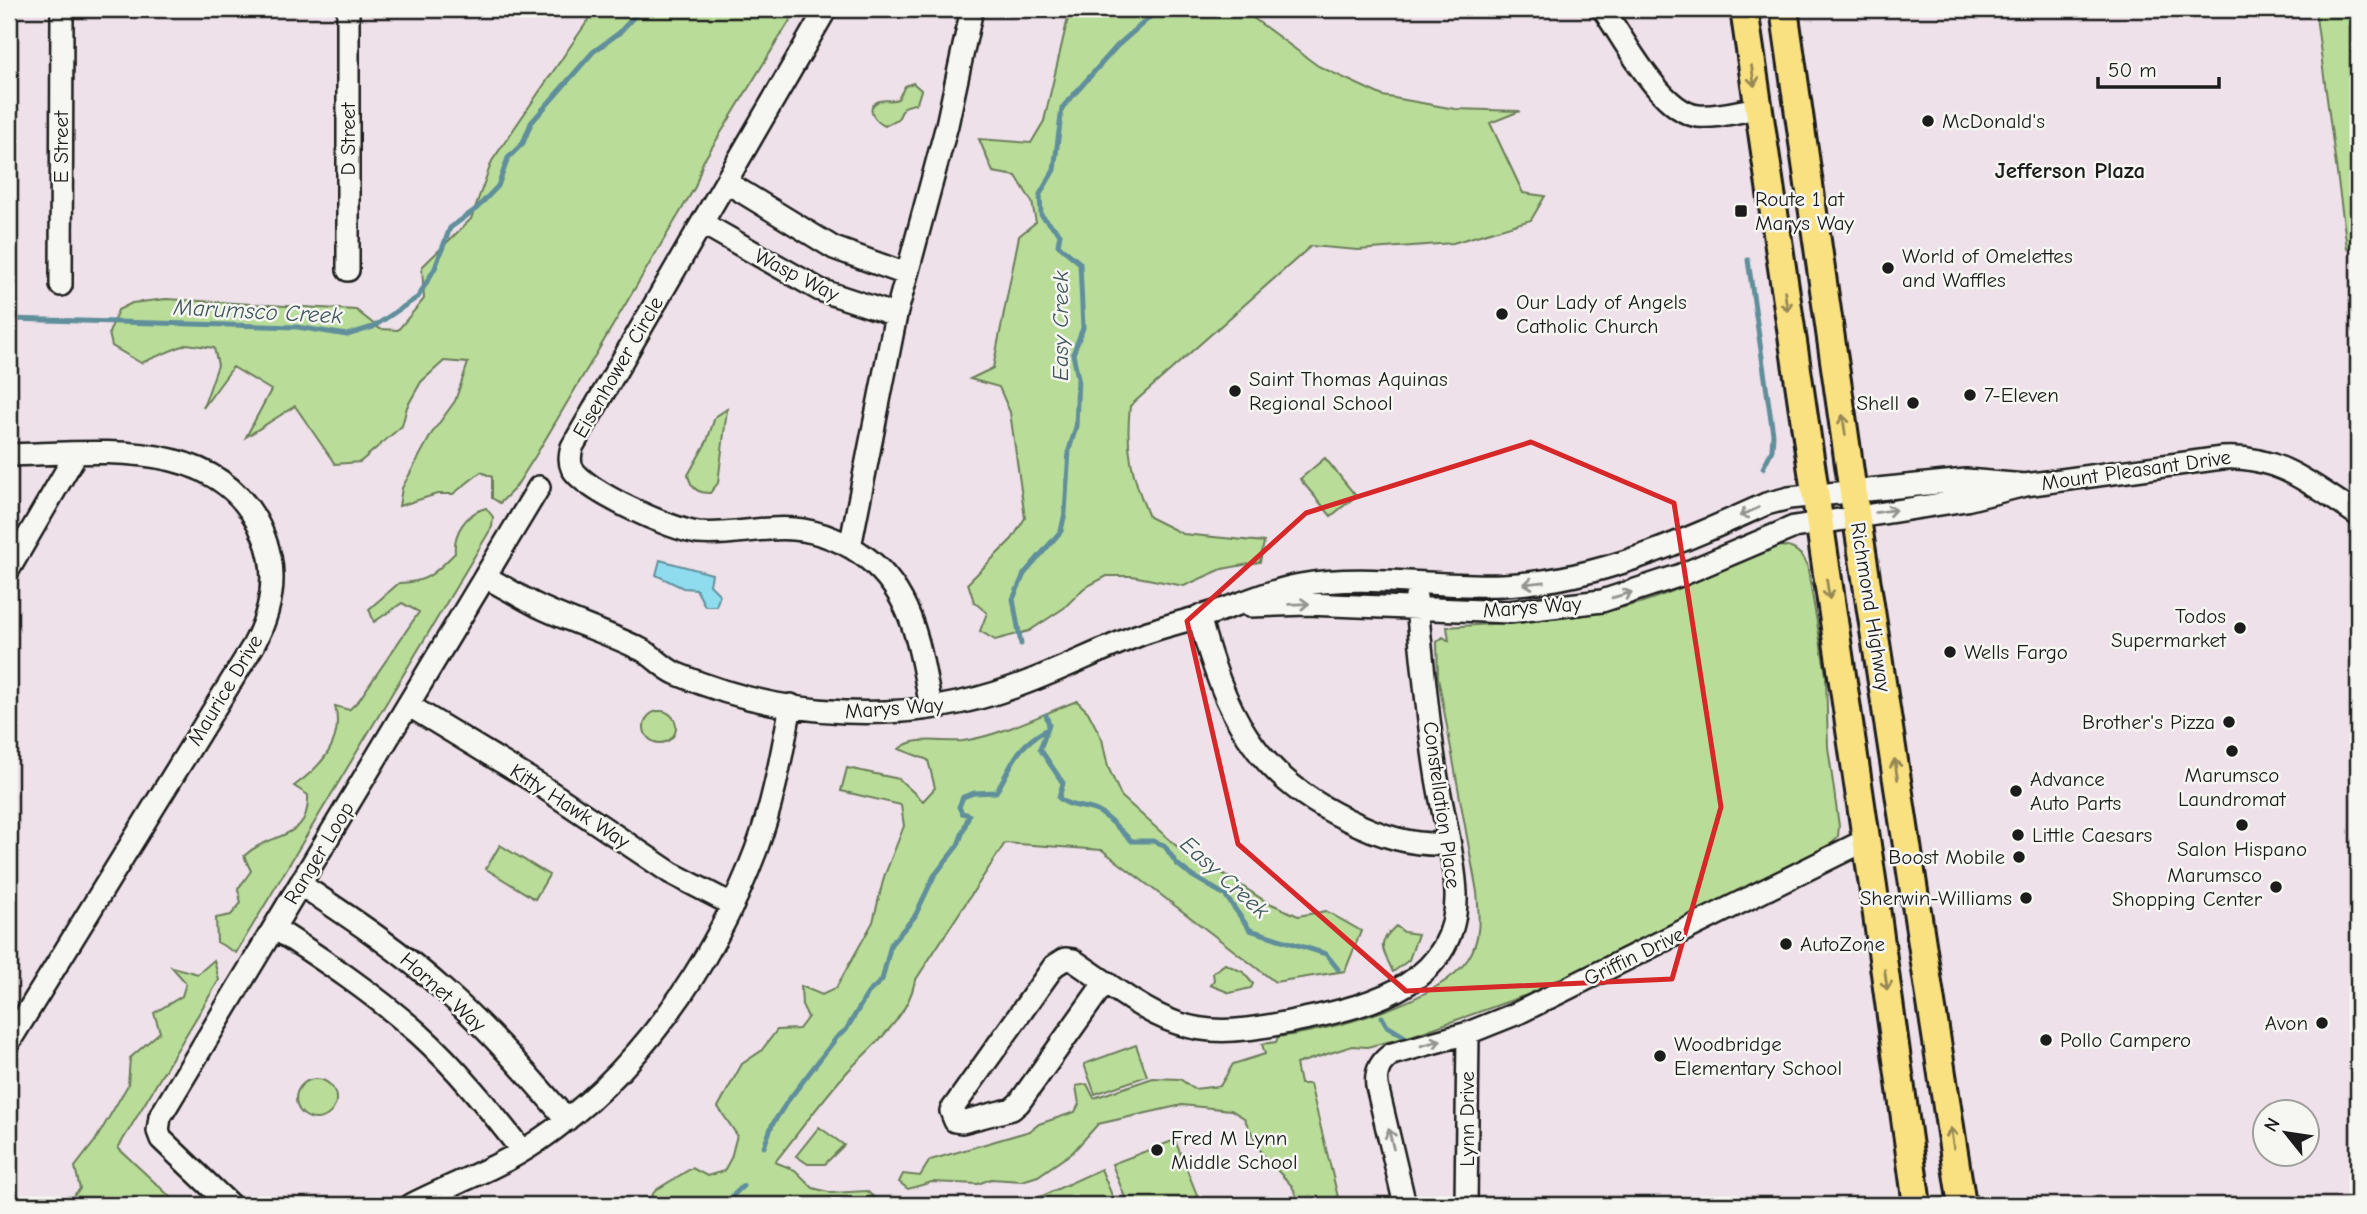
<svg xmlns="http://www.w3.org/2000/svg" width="2367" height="1214" viewBox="0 0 2367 1214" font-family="'Comic Neue',sans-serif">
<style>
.green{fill:#b9dd98;stroke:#6a7c5a;stroke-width:2}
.water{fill:#8fdcef;stroke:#618f9b;stroke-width:2}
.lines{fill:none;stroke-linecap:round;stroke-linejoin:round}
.stream{stroke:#618f9b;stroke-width:5}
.minor-casing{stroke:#1c1c1c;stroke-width:26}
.major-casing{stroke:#1c1c1c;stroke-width:32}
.minor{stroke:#f6f6f2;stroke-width:21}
.major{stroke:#f9e181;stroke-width:26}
.oneway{stroke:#968854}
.oneway2{stroke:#949492}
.marked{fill:none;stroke:#d62828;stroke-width:5;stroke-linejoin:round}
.poi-dot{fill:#1c1c1c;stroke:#f6f6f2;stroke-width:2.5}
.labels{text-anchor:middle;stroke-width:5;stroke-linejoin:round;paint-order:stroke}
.poi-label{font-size:21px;fill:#1c1c1c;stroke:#f6f6f2;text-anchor:start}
.street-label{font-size:21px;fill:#1c1c1c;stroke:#f6f6f2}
.neighbourhood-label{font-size:23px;font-weight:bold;fill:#1c1c1c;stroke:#f6f6f2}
.water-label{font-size:23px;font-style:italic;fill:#3e565b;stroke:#f6f6f2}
</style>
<rect width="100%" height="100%" fill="#eee1e9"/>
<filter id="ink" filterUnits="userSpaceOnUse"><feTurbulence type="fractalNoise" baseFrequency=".0143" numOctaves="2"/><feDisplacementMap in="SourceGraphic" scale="14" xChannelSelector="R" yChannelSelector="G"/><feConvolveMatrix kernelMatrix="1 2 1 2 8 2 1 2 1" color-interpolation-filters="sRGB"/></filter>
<g filter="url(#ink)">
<path class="green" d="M609,9H797L703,162L695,187L536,455L515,488L500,503L492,498V477L481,472L453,494H437L399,506L402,488L432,433L455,401L468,363L444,361L421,382L407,407L402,426L360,462L335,464L295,406L246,437L271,390L233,367L203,408L218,365L214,348L187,344L141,363L112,346L109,333L118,310L132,303L166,299L356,310L380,329L398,330L424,299L422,267L471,219L492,161L591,16Z
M1070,9H1241L1318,66L1383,96L1455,109L1520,111L1490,123L1523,193L1545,196L1531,220L1453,243L1358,250L1311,246L1130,406C1125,449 1132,477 1149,517L1183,534L1264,542L1260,562L1222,569L1184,586L1132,576H1107L1084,588L1064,608L1029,631L995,640L980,631L987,613L974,602L968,583L1012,539L1025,518L1010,412L999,387L970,379L993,368L1019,236L1036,222L1032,202L1016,176L993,172L979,139L1031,143L1044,121Z
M2315,9H2358V247L2347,248Z
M913,83L921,90L917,103L904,107L898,119L885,126C875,122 863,106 880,101C886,99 891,102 898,99L905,86Z
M727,409L718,483L710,493C697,493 691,488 688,475L707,441L715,417Z
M1325,458L1356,496L1331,516L1300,479Z
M486,508L493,517L492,527L236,953L217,942L216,918L231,915L241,903L238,889L251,871L244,856C270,831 310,842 308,795L294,786C322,766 344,741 335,706L349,710L359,700L419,612L402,603L374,622L369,609L399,583C427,583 436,572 455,553C453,533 466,513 486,508Z
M1772,547C1789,544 1799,549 1807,564L1826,675L1828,747L1839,826L1838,836L1826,851L1569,980L1411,1036L1367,1047L1352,1046L1296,1064L1300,1084H1310L1340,1205H1301L1292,1186L1262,1154L1244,1118L1231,1110L1182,1105L1098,1124L1073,1152L1038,1176L1022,1181L991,1179L978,1184L932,1182L908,1189L899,1182L903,1174L920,1176L930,1160L1030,1131L1039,1124L1075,1112L1079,1104L1076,1086L1087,1084L1094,1098L1153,1078L1180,1079L1194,1089L1220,1086L1233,1064L1265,1054L1262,1044L1276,1042L1278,1037C1328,1031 1439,1002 1468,959C1482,938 1479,915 1477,892L1438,677L1437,642L1443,637L1449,641L1447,627C1512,622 1580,621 1643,602C1687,588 1730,565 1772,547Z
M1077,701L1088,712L1102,739L1108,767L1121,796L1194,862L1219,871L1265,901L1298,916L1326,911L1361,931L1345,971L1275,982L1102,850L1005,843L915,981C907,1019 875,1043 849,1070C823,1098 799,1132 775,1162L795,1170L813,1188L832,1193L867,1191L877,1200L861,1205H644L656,1190L692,1168L707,1176L724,1171L731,1158L737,1135L718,1107L742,1064L761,1051L777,1030L799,1029L808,1017L802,1005L801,986L822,995L836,988L873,922L884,877L904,826L901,805L841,791L847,768L899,779L923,801L935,788L928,760L899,749C915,735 942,743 963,741C1002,735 1040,715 1077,701Z
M644 727a16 16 0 1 1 32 0a16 16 0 1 1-32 0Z
M500,845L549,875L535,899L486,869Z
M1396,926L1404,932L1418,934L1409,960L1393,972C1383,949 1375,945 1396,926Z
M214,960L219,980L118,1148L179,1205H64L80,1189L75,1167L95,1141L128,1085L130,1058L160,1032L154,1013L182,996L186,983L172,967L198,974Z
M1225,964L1243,972L1253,984L1251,988L1230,993L1210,985L1214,980L1213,973Z
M1136,1045L1147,1076L1095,1094L1084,1064Z
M296 1099a20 20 0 1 1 40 0a20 20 0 1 1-40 0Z
M819,1127L844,1145L825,1164H808L796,1156Z
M1175,1140L1201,1205H1128L1112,1164Z
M1101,1169L1116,1205H1043L1040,1197Z"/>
<path class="water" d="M660,560L712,574L710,585L720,595L716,606H705L696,589L683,588L656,575Z"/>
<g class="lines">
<path class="stream" d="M1748,260L1773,434L1772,450L1763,468
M9,319L297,327L347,335L373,327L418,297L435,268L450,228L476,209L498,186L508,158L523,143L531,123L593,52L619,33L641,9
M1021,644L1013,599L1024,574L1061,531L1065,513L1069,450L1076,427L1078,378L1073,354L1083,328L1080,263L1058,245L1060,234L1041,215L1040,194L1054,170L1062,108L1117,46L1159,9
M1046,715L1049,725L1040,749L1063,783L1059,798C1070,808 1084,805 1097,811C1111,818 1120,831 1132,841H1153L1164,845L1177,864L1191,875L1225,895L1250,930L1326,954L1338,969
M1382,1017L1387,1026L1405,1037
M764,1147L772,1125L787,1102L837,1037L846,1030L868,993L882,980L891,944L915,916L934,876L958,845L969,815L962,813L959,807L963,797L974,793L996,792C1014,763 1014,748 1046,730
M723,1205L743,1186"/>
<defs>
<path id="minor" d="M826,9L572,447C570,455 569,461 572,468C584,491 672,530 698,533C731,536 762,526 794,529C820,531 848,543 868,559C915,596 920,652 931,707
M1603,9C1624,39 1661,112 1698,116C1717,118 1739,111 1758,108
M726,182L834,248L906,274
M702,223L820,290L896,315
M348,270V9
M61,285L62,9
M9,455C99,453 224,434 264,537C279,574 271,612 253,646L9,1042
M850,547L896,315L947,125L972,9
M9,569L76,454
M485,577C503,586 520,597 538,606C571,622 606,632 638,648C653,654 662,668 677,674C783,719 906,726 1014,687C1057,672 1097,651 1139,635C1169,624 1200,618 1230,607C1254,599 1275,589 1300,585C1368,573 1435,588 1503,585C1596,581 1682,542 1766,504L1789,498L1966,480L2025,485
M1250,606L1307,604L1509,612L1602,601L1681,575L1794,527L1966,500L2025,485L2222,458C2277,454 2314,486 2358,515
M1199,616C1224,711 1254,775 1346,819C1380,836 1411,846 1449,844
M408,705L543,787L671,873L733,905
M300,884C351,918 401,951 446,992C490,1031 529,1076 567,1120
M274,928C324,960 373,993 418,1033C457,1068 490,1110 522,1151
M1065,959L1073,960L1105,982L1019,1103L1012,1109L962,1122L955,1121L951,1111L1054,966Z
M1105,982C1182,1038 1213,1038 1304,1019C1373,1005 1459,982 1456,893C1454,852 1442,812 1436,772C1427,714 1422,655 1416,597
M230,1205L161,1139L158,1131L160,1117L539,487
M411,1205C451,1184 497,1169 535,1143C637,1075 713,965 756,850C773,805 782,753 791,705
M1405,1205L1377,1086C1375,1071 1380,1062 1392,1054L1468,1033L1518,1013L1866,840
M1466,1205L1468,1033"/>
<path id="major" d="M1744,9L1873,886L1917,1205
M1784,9L1853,493L1962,1205"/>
</defs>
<use href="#minor" class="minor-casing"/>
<use href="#major" class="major-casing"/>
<use href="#minor" class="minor"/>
<use href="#major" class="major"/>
</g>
<defs><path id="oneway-shaft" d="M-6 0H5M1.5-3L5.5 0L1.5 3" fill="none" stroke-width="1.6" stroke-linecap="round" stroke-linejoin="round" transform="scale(1.75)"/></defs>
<g class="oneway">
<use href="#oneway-shaft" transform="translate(1753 76) rotate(82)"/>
<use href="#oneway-shaft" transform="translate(1786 301) rotate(82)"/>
<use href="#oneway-shaft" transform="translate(1844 425) rotate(-98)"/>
<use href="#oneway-shaft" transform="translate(1828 589) rotate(81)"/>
<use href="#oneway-shaft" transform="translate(1896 769) rotate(-99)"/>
<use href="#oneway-shaft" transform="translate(1886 980) rotate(82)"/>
<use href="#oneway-shaft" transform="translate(1952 1138) rotate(-99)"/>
</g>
<g class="oneway2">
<use href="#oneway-shaft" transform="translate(1886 511) rotate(-9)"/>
<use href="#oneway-shaft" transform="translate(1749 512) rotate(156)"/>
<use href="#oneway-shaft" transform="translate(1534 583) rotate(174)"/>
<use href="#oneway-shaft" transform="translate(1622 595) rotate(-16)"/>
<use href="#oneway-shaft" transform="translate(1299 604) rotate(-2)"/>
<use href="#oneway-shaft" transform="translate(1431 1043) rotate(-16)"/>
<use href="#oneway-shaft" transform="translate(1391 1139) rotate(-104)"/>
</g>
</g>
<path class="marked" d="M1531,442L1674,503L1721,807L1672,979L1406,991L1238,844L1187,621L1306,513Z"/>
<g class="poi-dot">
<circle cx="1928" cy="121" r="7"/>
<rect x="1734" y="204" width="14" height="14" rx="3.5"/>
<circle cx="1888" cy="268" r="7"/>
<circle cx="1502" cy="314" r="7"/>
<circle cx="1235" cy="391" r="7"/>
<circle cx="1970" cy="395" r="7"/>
<circle cx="1913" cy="403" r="7"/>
<circle cx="2240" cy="628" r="7"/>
<circle cx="1950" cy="652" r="7"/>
<circle cx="2229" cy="722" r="7"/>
<circle cx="2232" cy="751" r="7"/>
<circle cx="2016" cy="791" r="7"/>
<circle cx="2242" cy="825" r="7"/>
<circle cx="2018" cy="835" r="7"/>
<circle cx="2019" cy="857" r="7"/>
<circle cx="2276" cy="887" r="7"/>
<circle cx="2026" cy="898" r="7"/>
<circle cx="1786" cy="944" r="7"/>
<circle cx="2322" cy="1023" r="7"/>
<circle cx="2046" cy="1040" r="7"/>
<circle cx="1660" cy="1056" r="7"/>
<circle cx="1157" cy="1150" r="7"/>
</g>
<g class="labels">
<g class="poi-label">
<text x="1942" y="128">McDonald's</text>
<text x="1755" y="206">Route 1 at<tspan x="1755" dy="24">Marys Way</tspan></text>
<text x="1902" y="263">World of Omelettes<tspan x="1902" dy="24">and Waffles</tspan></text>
<text x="1516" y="309">Our Lady of Angels<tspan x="1516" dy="24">Catholic Church</tspan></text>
<text x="1249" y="386">Saint Thomas Aquinas<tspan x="1249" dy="24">Regional School</tspan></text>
<text x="1984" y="402">7-Eleven</text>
<text x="1899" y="410" text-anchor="end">Shell</text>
<text x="2226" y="623" text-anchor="end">Todos<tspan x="2226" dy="24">Supermarket</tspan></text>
<text x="1964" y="659">Wells Fargo</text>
<text x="2215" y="729" text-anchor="end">Brother's Pizza</text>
<text x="2232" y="782" text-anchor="middle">Marumsco<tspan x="2232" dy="24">Laundromat</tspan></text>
<text x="2030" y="786">Advance<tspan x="2030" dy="24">Auto Parts</tspan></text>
<text x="2032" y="842">Little Caesars</text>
<text x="2242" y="856" text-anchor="middle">Salon Hispano</text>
<text x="2005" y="864" text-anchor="end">Boost Mobile</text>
<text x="2262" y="882" text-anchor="end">Marumsco<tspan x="2262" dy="24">Shopping Center</tspan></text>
<text x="2012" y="905" text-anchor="end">Sherwin-Williams</text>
<text x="1800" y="951">AutoZone</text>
<text x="2308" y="1030" text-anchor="end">Avon</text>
<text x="2060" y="1047">Pollo Campero</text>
<text x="1674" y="1051">Woodbridge<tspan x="1674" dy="24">Elementary School</tspan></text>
<text x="1171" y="1145">Fred M Lynn<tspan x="1171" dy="24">Middle School</tspan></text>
</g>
<g class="street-label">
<text transform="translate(348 139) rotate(-90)" y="7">D Street</text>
<text transform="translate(61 147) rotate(-90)" y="7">E Street</text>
<text transform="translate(797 275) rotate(27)" y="7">Wasp Way</text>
<text transform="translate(618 367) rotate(-60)" y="7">Eisenhower Circle</text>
<text transform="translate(2136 470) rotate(-8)" y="7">Mount Pleasant Drive</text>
<text transform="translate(1532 607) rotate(-4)" y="7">Marys Way</text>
<text transform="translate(1871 607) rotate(81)" y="7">Richmond Highway</text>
<text transform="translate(225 690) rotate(-59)" y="7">Maurice Drive</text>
<text transform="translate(894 708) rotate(-4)" y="7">Marys Way</text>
<text transform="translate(1442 805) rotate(82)" y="7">Constellation Place</text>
<text transform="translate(570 806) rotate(33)" y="7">Kitty Hawk Way</text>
<text transform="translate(319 853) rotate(-59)" y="7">Ranger Loop</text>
<text transform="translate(1634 956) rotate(-26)" y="7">Griffin Drive</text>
<text transform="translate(443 992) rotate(42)" y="7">Hornet Way</text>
<text transform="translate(1467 1119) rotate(-90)" y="7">Lynn Drive</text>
</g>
<g class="neighbourhood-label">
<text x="2070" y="178">Jefferson Plaza</text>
</g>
<g class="water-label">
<text transform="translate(258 311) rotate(3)" y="8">Marumsco Creek</text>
<text transform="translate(1060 326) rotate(-90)" y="8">Easy Creek</text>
<text transform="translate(1225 877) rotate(42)" y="8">Easy Creek</text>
</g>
</g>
<rect width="2367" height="1214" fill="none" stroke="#f6f6f2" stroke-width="35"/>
<rect x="18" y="18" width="2332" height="1179" fill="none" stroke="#1c1c1c" stroke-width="2.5" filter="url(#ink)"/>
<g transform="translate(2286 1133) rotate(300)"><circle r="33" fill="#f6f6f2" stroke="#9f9f9c" stroke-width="2"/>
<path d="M0-5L12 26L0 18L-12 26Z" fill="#1c1c1c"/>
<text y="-10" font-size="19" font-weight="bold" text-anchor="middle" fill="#1c1c1c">N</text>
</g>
<path d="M2098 77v10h121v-10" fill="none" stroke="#1c1c1c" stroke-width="3.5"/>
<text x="2108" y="77" font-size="21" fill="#1c1c1c" stroke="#f6f6f2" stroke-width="5" paint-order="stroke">50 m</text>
</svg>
